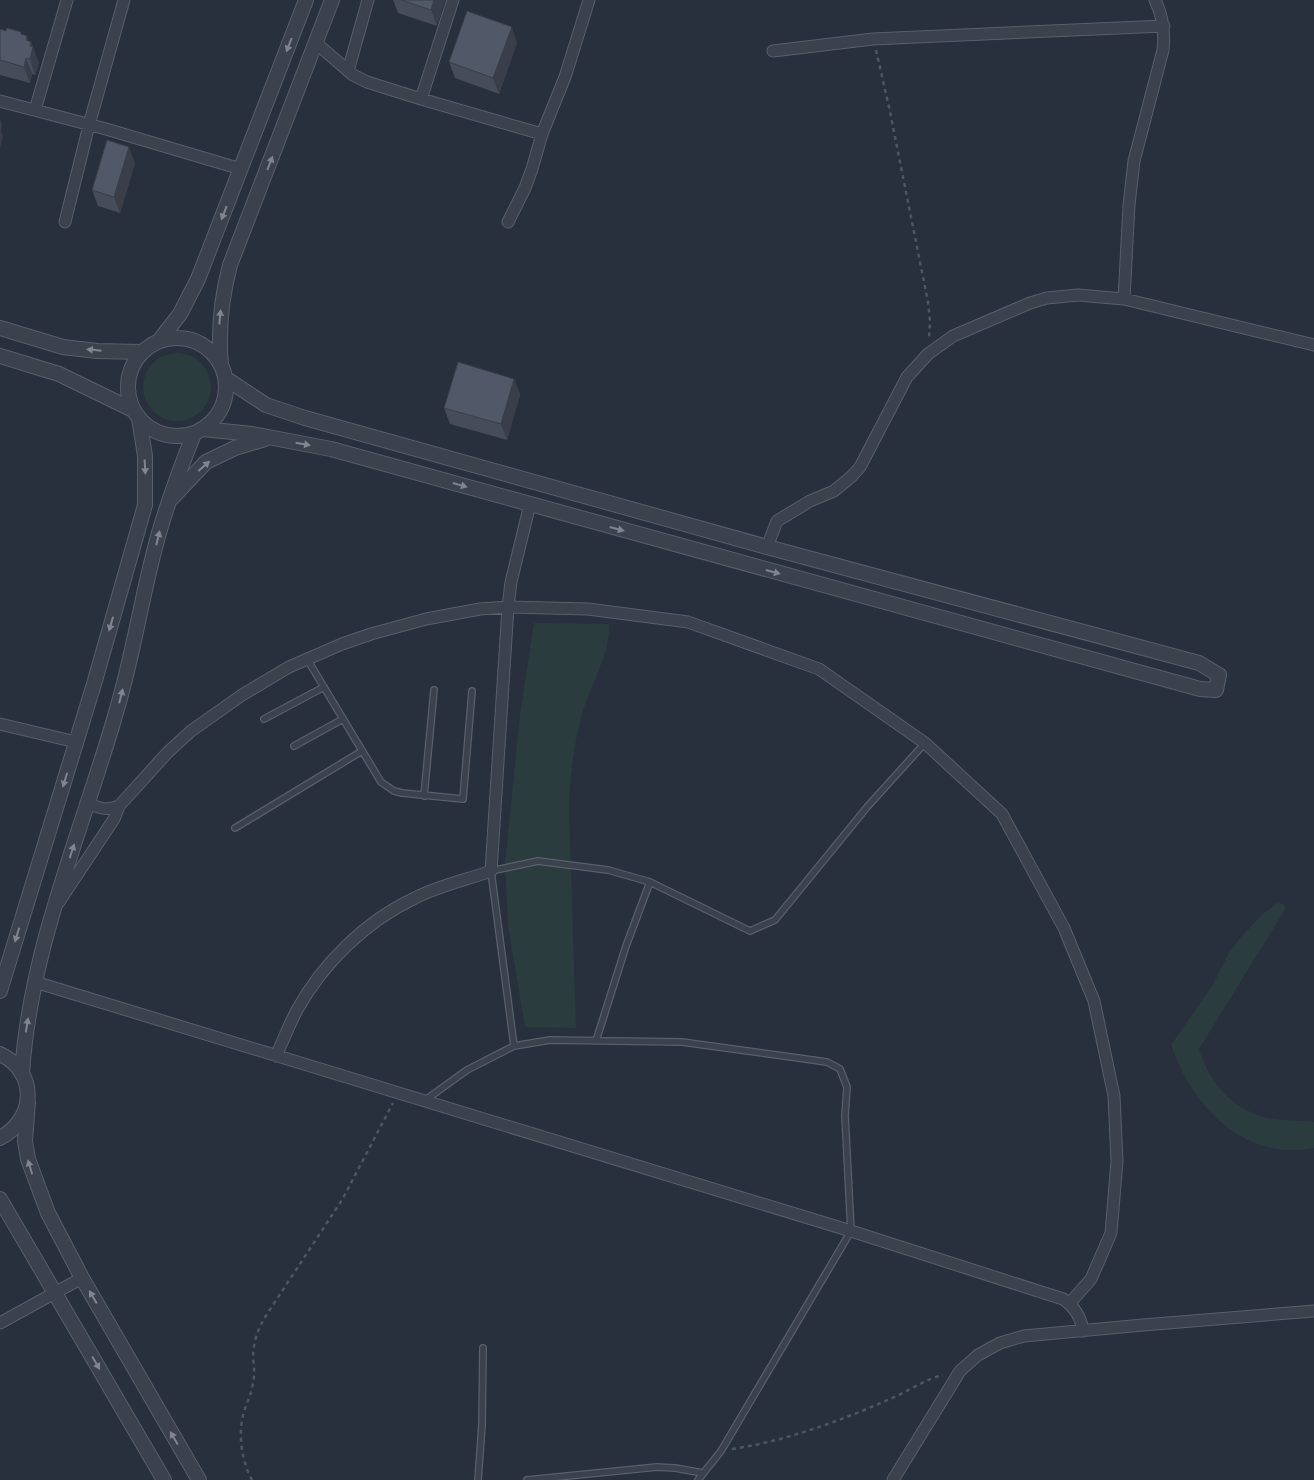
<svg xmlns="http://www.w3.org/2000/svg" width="1314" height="1480" viewBox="0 0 1314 1480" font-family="Jost,sans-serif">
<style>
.green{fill:#2b3c3f}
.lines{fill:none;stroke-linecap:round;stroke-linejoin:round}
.service-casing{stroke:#595f6b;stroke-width:8}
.minor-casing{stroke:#595f6b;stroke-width:13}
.tertiary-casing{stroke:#595f6b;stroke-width:16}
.path{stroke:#4a595d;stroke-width:2.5;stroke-dasharray:4 4;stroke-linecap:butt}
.service{stroke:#3b414d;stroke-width:5.5}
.minor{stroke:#3b414d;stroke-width:11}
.tertiary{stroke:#3b414d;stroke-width:14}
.wall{fill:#464c59}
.shaded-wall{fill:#393e49}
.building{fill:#515868;stroke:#393e49}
.oneway{fill:#808591}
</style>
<rect width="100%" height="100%" fill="#282f3d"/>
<path class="green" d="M143 387a34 34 0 1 1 68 0a34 34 0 1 1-68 0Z
M534,623L609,624C610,654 593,680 584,708C574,741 570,774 569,807L576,1028L525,1027L508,925L505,864L520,715Z
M1277,903L1283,904L1286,908L1199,1049C1209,1082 1232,1109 1267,1118C1282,1121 1299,1120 1314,1122V1148C1244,1162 1192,1106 1171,1045L1212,986L1229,953L1240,938L1263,914Z"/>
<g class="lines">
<defs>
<path id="service" d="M307,659L381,782L394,791L402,793L463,799L472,691
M264,719L324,687
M294,746L343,719
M424,796L434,690
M235,828L362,751
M596,1041L626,946L650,882
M514,1046L491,871L538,861L608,870L650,882L750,931L775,920L868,806L925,743
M424,1101L467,1070L514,1046L550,1040L682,1042L827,1062L840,1069L847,1087L845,1116L851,1231L721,1451L698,1480
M478,1480L482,1425L483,1348
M527,1480L657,1467L675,1468L703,1473"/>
<path id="minor" d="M316,43L353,75L367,82L421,99L542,134
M773,51L873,39L1164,26
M348,71L368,0
M421,99L453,0
M0,101L106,129L241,169
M35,110L67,0
M65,222L89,125L124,0
M508,222L525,188L532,169L542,134L565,77L589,0
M1124,299L1129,205L1134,161L1163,50C1165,32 1163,16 1155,0
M767,547L777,521L810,501L834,491L852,476L860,467L907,377L928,354L953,336L1030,303L1047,298L1078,295L1124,299L1314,345
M0,724L76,742
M88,802C98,809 107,811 119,806
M59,902L114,819L119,806L168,752L191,731L242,695L289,667L342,644L371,634L426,619L480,609L508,607L588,609L688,622L819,669L925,743L1002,814L1064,928L1094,1001L1114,1096L1117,1161L1111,1233L1091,1279L1069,1304
M35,982L851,1231L1063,1299C1075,1307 1081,1317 1083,1331
M276,1056C283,1041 289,1025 297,1010C323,963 366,921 415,898C438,886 466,880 491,871L508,607L511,582L530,504
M0,1323L82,1278
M893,1480L960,1371L978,1355L1000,1343L1024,1336L1143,1325L1314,1311"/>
<path id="tertiary" d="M0,328L63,347L97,351L142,352
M128 387a49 49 0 1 1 98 0a49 49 0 1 1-98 0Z
M159,341L180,314L198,279L306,0
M0,356L59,374L133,410
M221,365C218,331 221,299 230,265L332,0
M203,429L252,434L331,449L1200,689L1216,690L1219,675L1199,663L767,547L305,418L266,405L225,378
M172,498L206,462L235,448L265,439
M0,991L94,684L145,505V456L139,418
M0,1054C38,1072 36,1119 0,1138
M22,1074C30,945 85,825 119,702C135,646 143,589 159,533C169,499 181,466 194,434
M28,1102L25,1141L28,1159L48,1213L82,1278L199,1480
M0,1199L164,1480"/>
</defs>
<use href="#service" class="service-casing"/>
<use href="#minor" class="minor-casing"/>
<use href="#tertiary" class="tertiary-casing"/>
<path class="path" d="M876,50L889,107L928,302L930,321L929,339
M732,1449C786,1441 840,1421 890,1399C907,1392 925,1379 943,1375
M252,1480C242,1461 238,1437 243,1415C246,1404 252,1394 253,1382C255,1374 254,1366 253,1358C253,1342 258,1328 267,1314L342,1200L393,1103"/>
<use href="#service" class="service"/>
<use href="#minor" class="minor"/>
<use href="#tertiary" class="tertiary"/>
</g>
<path class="wall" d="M393,0H445L437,26L398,13Z
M0,29L27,36L28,41L31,42L39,63L35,75L32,74L30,83L0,75Z
M517,43L499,94L455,78L449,62Z
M135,163L120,213L98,206L92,190Z
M514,379L520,395L507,440L450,424L444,408Z"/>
<path class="shaded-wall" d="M434,0H445L437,26L431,10Z
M512,27L517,43L499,94L493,78Z
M27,36L30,45L31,42L39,63L35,75L30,59L26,40Z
M26,58L32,74L30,83L24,67Z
M0,118L2,125L1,131L3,137L0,148Z
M129,147L135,163L120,213L114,197Z
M514,379L520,395L507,440L501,424Z"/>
<path class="building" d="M401,0H434L431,10Z
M467,11L512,27L493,78L449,62Z
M7,28L21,32V34L27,36L26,40L31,42L30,46L33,47L30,59L26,58L24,67L0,60V29L6,31Z
M107,140L129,147L114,197L92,190Z
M458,362L514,379L501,424L444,408Z"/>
<defs><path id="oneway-solid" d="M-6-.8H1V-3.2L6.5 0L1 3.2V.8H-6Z" transform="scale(1.25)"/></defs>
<g class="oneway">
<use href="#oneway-solid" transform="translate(289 45) rotate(111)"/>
<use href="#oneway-solid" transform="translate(270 163) rotate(-69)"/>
<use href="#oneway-solid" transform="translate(224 213) rotate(111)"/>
<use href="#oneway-solid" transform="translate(220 317) rotate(-85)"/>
<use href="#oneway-solid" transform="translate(94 350) rotate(-174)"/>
<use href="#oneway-solid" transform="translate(303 444) rotate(10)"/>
<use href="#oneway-solid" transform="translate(204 466) rotate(-41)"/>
<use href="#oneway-solid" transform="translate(145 467) rotate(87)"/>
<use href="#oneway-solid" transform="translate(460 485) rotate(16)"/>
<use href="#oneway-solid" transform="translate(617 529) rotate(15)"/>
<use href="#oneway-solid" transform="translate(158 538) rotate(-76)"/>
<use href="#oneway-solid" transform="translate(773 572) rotate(15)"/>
<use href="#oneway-solid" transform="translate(111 624) rotate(106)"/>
<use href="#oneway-solid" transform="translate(121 696) rotate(-76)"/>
<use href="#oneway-solid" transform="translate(65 780) rotate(107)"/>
<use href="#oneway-solid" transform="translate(72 851) rotate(-72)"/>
<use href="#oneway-solid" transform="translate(17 935) rotate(107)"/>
<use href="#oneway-solid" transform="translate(27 1025) rotate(-81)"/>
<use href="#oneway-solid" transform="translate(30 1167) rotate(-107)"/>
<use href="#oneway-solid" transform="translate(93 1297) rotate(-120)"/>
<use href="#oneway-solid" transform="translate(96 1363) rotate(60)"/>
<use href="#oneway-solid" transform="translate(174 1438) rotate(-120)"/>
</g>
</svg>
